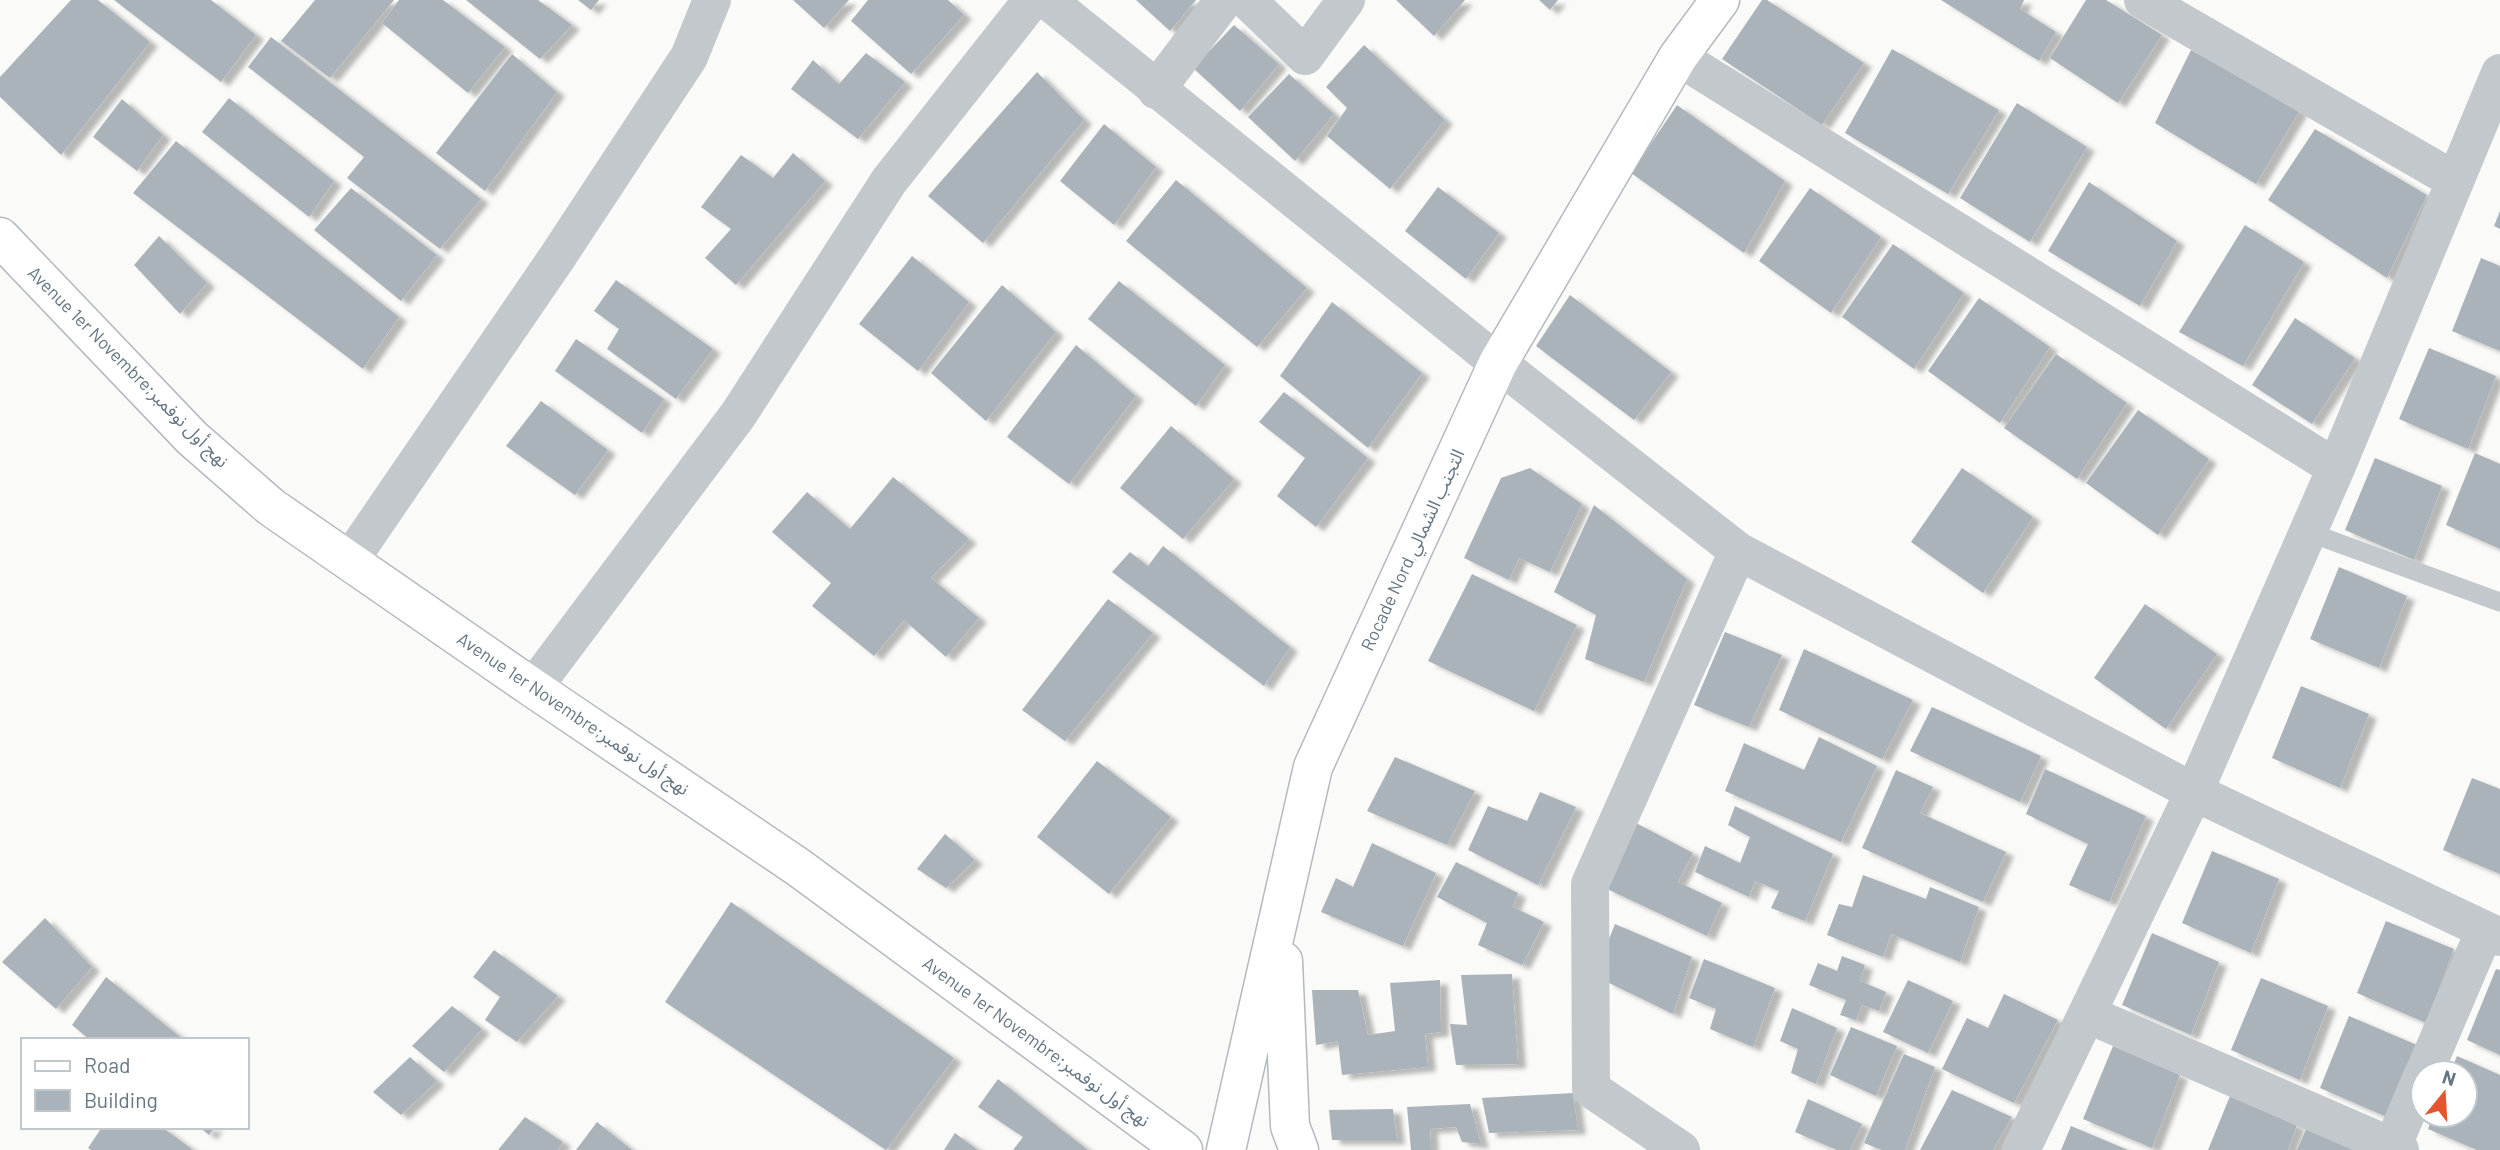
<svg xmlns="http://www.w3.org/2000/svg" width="2500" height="1150" viewBox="0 0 2500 1150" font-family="Barlow,'Noto Sans Arabic',sans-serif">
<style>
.building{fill:#aab3b9;filter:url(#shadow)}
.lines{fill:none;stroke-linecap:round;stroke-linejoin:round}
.secondary-casing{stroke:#b3babf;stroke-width:41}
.lane{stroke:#c3c8cc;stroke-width:19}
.street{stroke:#c3c8cc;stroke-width:38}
.secondary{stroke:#fff;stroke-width:38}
.labels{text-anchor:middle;stroke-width:7;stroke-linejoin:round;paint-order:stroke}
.street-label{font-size:18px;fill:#657683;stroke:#fff}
</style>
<defs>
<filter id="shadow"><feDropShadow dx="8" dy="4.5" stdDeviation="2" flood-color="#0004"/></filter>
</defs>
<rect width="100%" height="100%" fill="#fafaf8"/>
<path class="building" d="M71,0H98L150,42L61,155L0,97V77Z
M114,0H211L256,35L221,82Z
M315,0H394L330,78L281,41Z
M399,0H443L505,47L468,93L382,23Z
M466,0H538L572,25L540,59Z
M578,0H599L591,10Z
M793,0H849L824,28Z
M868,0H948L964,15L911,74L851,21Z
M1136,0H1196L1170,31Z
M1396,0H1465L1434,36Z
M1539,0H1558L1550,10Z
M1762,0H1767L1864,63L1822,125L1722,59Z
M1941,0H2024L2020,9L2056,32L2039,61Z
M2086,0H2106L2162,35L2118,103L2050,58Z
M1234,25L1279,64L1240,111L1193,68Z
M271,37L481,199L440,249L347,178L364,157L248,67Z
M1364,45L1445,120L1390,189L1327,136L1347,108L1326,87Z
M1892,49L1999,110L1948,194L1845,133Z
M2191,50L2300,110L2256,184L2155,123Z
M866,53L905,82L858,139L791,89L813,60L839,84Z
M512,54L557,92L485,191L436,153Z
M1037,72L1084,120L983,243L928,196Z
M1289,74L1334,114L1295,161L1248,117Z
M229,98L334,181L309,217L202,132Z
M122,99L163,135L137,171L93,137Z
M2017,103L2087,147L2030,242L1960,198Z
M1677,105L1785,181L1744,253L1631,173Z
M1104,124L1156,167L1114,225L1060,181Z
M2315,129L2427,195L2387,278L2268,200Z
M176,141L399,317L363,369L133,193Z
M793,153L825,181L736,285L705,258L731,229L701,207L741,155L773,178Z
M1176,180L1307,288L1257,347L1126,241Z
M2089,182L2177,241L2140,306L2048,251Z
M1438,187L1499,233L1466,279L1405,231Z
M351,188L437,255L401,301L314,230Z
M1810,188L1881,237L1831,313L1759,261Z
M2500,211V229L2494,226Z
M2245,225L2304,262L2243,366L2179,332Z
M159,236L207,283L180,314L134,265Z
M1893,244L1964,293L1914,369L1842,317Z
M912,256L969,302L918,371L859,324Z
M2481,258L2500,266V351L2452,331Z
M616,280L713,349L676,399L607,349L619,329L594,311Z
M1119,281L1225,365L1196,406L1088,319Z
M1002,285L1056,332L986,421L931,373Z
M1570,295L1671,372L1634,420L1536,346Z
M1979,298L2050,347L2000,423L1928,371Z
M1332,302L1422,373L1368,448L1280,376Z
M2295,318L2355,358L2312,424L2252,385Z
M576,339L664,399L642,433L555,371Z
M1076,345L1136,396L1069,484L1007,437Z
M2429,348L2496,376L2468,449L2399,419Z
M2056,354L2127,403L2077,479L2004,428Z
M1284,392L1368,458L1316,527L1277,496L1305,458L1259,422Z
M541,401L608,450L575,495L506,446Z
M2138,410L2209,459L2158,535L2086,483Z
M1171,426L1234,479L1183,539L1120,488Z
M2475,453L2500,464V549L2446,525Z
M2375,458L2442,486L2414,560L2345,530Z
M1530,468L1582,504L1550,572L1519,558L1509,580L1464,558L1501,478Z
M1962,468L2033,517L1983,593L1911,542Z
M893,477L969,539L931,578L979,618L946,657L904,620L874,656L812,606L831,583L772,532L807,492L850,529Z
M1594,505L1687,579L1644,682L1585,659L1596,615L1554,592Z
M1163,546L1290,647L1264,686L1112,572L1130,552L1148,566Z
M2339,567L2407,596L2379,668L2310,639Z
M1472,574L1577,625L1534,711L1428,661Z
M1108,599L1153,633L1065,741L1022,710Z
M2145,604L2217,654L2166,729L2094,678Z
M1725,632L1782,655L1749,727L1694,705Z
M1804,649L1913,700L1882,759L1779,710Z
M2301,686L2369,714L2340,788L2272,758Z
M1932,707L2041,756L2020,802L1910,751Z
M1819,737L1877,766L1841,842L1725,791L1744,743L1804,770Z
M1395,757L1475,791L1447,845L1367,811Z
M1097,761L1171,817L1109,894L1037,837Z
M2045,769L2146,816L2109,902L2069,885L2088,844L2026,814Z
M1896,770L1933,787L1920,813L2006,852L1983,902L1862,848Z
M2472,778L2500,789V874L2443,850Z
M1540,792L1576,807L1538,885L1468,850L1488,806L1527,821Z
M1735,806L1833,854L1805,921L1771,908L1779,891L1755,881L1749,897L1695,872L1705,846L1740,863L1750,837L1728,825Z
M1636,823L1693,853L1678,882L1722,903L1707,936L1605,888Z
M945,834L975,860L946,888L917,869Z
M1372,843L1436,873L1403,946L1321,912L1336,878L1353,887Z
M2212,851L2279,879L2251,953L2182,923Z
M1456,862L1518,893L1513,907L1544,922L1522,965L1478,945L1487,923L1437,897Z
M1863,875L1926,899L1930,887L1979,907L1960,962L1891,934L1883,957L1827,935L1839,904L1852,907Z
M731,902L954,1058L886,1150L665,1002Z
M45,918L92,967L56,1009L2,962Z
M2386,921L2454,949L2426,1023L2357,993Z
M1615,924L1692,957L1673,1014L1607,982L1601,959Z
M2152,933L2219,962L2191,1035L2122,1005Z
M494,950L558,996L517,1042L485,1020L500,997L473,977Z
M1842,956L1865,965L1860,981L1886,992L1879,1011L1862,1005L1856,1020L1840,1015L1846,1000L1809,985L1818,963L1837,971Z
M1704,959L1775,988L1753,1047L1710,1029L1716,1009L1689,998Z
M2496,969L2500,970V1055L2467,1040Z
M1512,974L1518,1064L1456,1065L1450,1024L1467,1025L1461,975Z
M106,977L184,1040H90L72,1025Z
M2261,978L2328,1006L2300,1080L2231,1050Z
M1440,980L1441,1032L1425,1034L1428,1067L1342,1075L1338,1041L1316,1045L1312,990H1358L1368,1035L1395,1031L1390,983Z
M1908,980L1953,1001L1928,1053L1883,1032Z
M2004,994L2058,1020L2014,1103L1942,1069L1967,1018L1988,1028Z
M452,1006L482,1029L444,1072L412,1046Z
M1792,1008L1837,1028L1816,1084L1791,1073L1798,1049L1780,1041Z
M2349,1016L2417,1045L2389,1118L2320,1088Z
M1851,1027L1897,1046L1876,1096L1830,1075Z
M2113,1046L2180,1075L2152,1148L2083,1119Z
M1904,1054L1935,1067L1905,1150H1882L1864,1143Z
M2457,1056L2500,1075V1150H2477L2428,1129L2433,1115H2465V1073H2450Z
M410,1057L437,1081L401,1115L373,1092Z
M998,1079L1061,1129L1088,1150H1013L1023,1137L978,1107Z
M1952,1090L2012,1117L1993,1150H1920Z
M1573,1093L1578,1130L1489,1133L1482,1098Z
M2230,1096L2297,1125L2288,1150H2208Z
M1808,1099L1862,1124L1850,1150H1837L1795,1132Z
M1470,1104L1481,1144L1462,1142L1456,1127L1430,1129L1431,1150H1411L1407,1107Z
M1393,1109L1397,1140H1332L1329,1110Z
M525,1117L563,1142L558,1150H498Z
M597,1122L632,1150H576Z
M2071,1126L2128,1150H2061Z
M102,1127H162L193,1150H91L88,1148Z
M199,1127H215L209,1135Z
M2306,1129L2356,1150H2297Z
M955,1133L978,1150H944Z"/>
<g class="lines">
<defs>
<path id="secondary" d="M0,237L192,438L271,507L533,688L798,867L1183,1150
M1283,961L1290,1126L1299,1150
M1226,1150L1313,767L1498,363L1678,57L1720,0"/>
</defs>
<use href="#secondary" class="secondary-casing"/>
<path class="lane" d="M2308,532L2500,602"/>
<path class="street" d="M1047,0L1498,363L1738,551L2194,792L2500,937
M1247,0L1305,56L1346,0
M2143,0L2454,180
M1678,57L2336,468
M1156,90L1224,0
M350,560L558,256L689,57L712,0
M533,688L738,415L889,181L1032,0
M2087,1014L2400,1150
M2424,1073L2485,930
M1681,1150L1591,1089L1590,884L1738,551
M2021,1150L2194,792L2336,468L2500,73
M2391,1150L2423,1074"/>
<use href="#secondary" class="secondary"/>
</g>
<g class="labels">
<g class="street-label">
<text transform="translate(128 367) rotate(45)" y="6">Avenue 1er Novembre;نهج أول نوفمبر</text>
<text transform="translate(1413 550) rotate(-65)" y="6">Rocade Nord,التجنب الشمالي</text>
<text transform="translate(573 714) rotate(34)" y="6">Avenue 1er Novembre;نهج أول نوفمبر</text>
<text transform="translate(1036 1042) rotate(36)" y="6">Avenue 1er Novembre;نهج أول نوفمبر</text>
</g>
</g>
<rect x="21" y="1038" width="228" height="91" fill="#ffffff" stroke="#c1c8cd" stroke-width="2"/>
<rect x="35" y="1061" width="35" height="10" fill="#ffffff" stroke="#c1c8cd" stroke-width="2"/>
<text x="84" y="1073" font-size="21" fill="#657683">Road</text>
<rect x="35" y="1090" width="35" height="21" fill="#aab3b9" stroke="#c1c8cd" stroke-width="2"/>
<text x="84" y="1108" font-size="21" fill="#657683">Building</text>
<g transform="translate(2444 1094) rotate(18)"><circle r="33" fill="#ffffff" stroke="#c1c8cd" stroke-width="2"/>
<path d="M0-5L12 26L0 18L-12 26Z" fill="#e4572e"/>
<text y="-10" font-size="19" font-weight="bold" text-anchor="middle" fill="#657683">N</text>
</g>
</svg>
